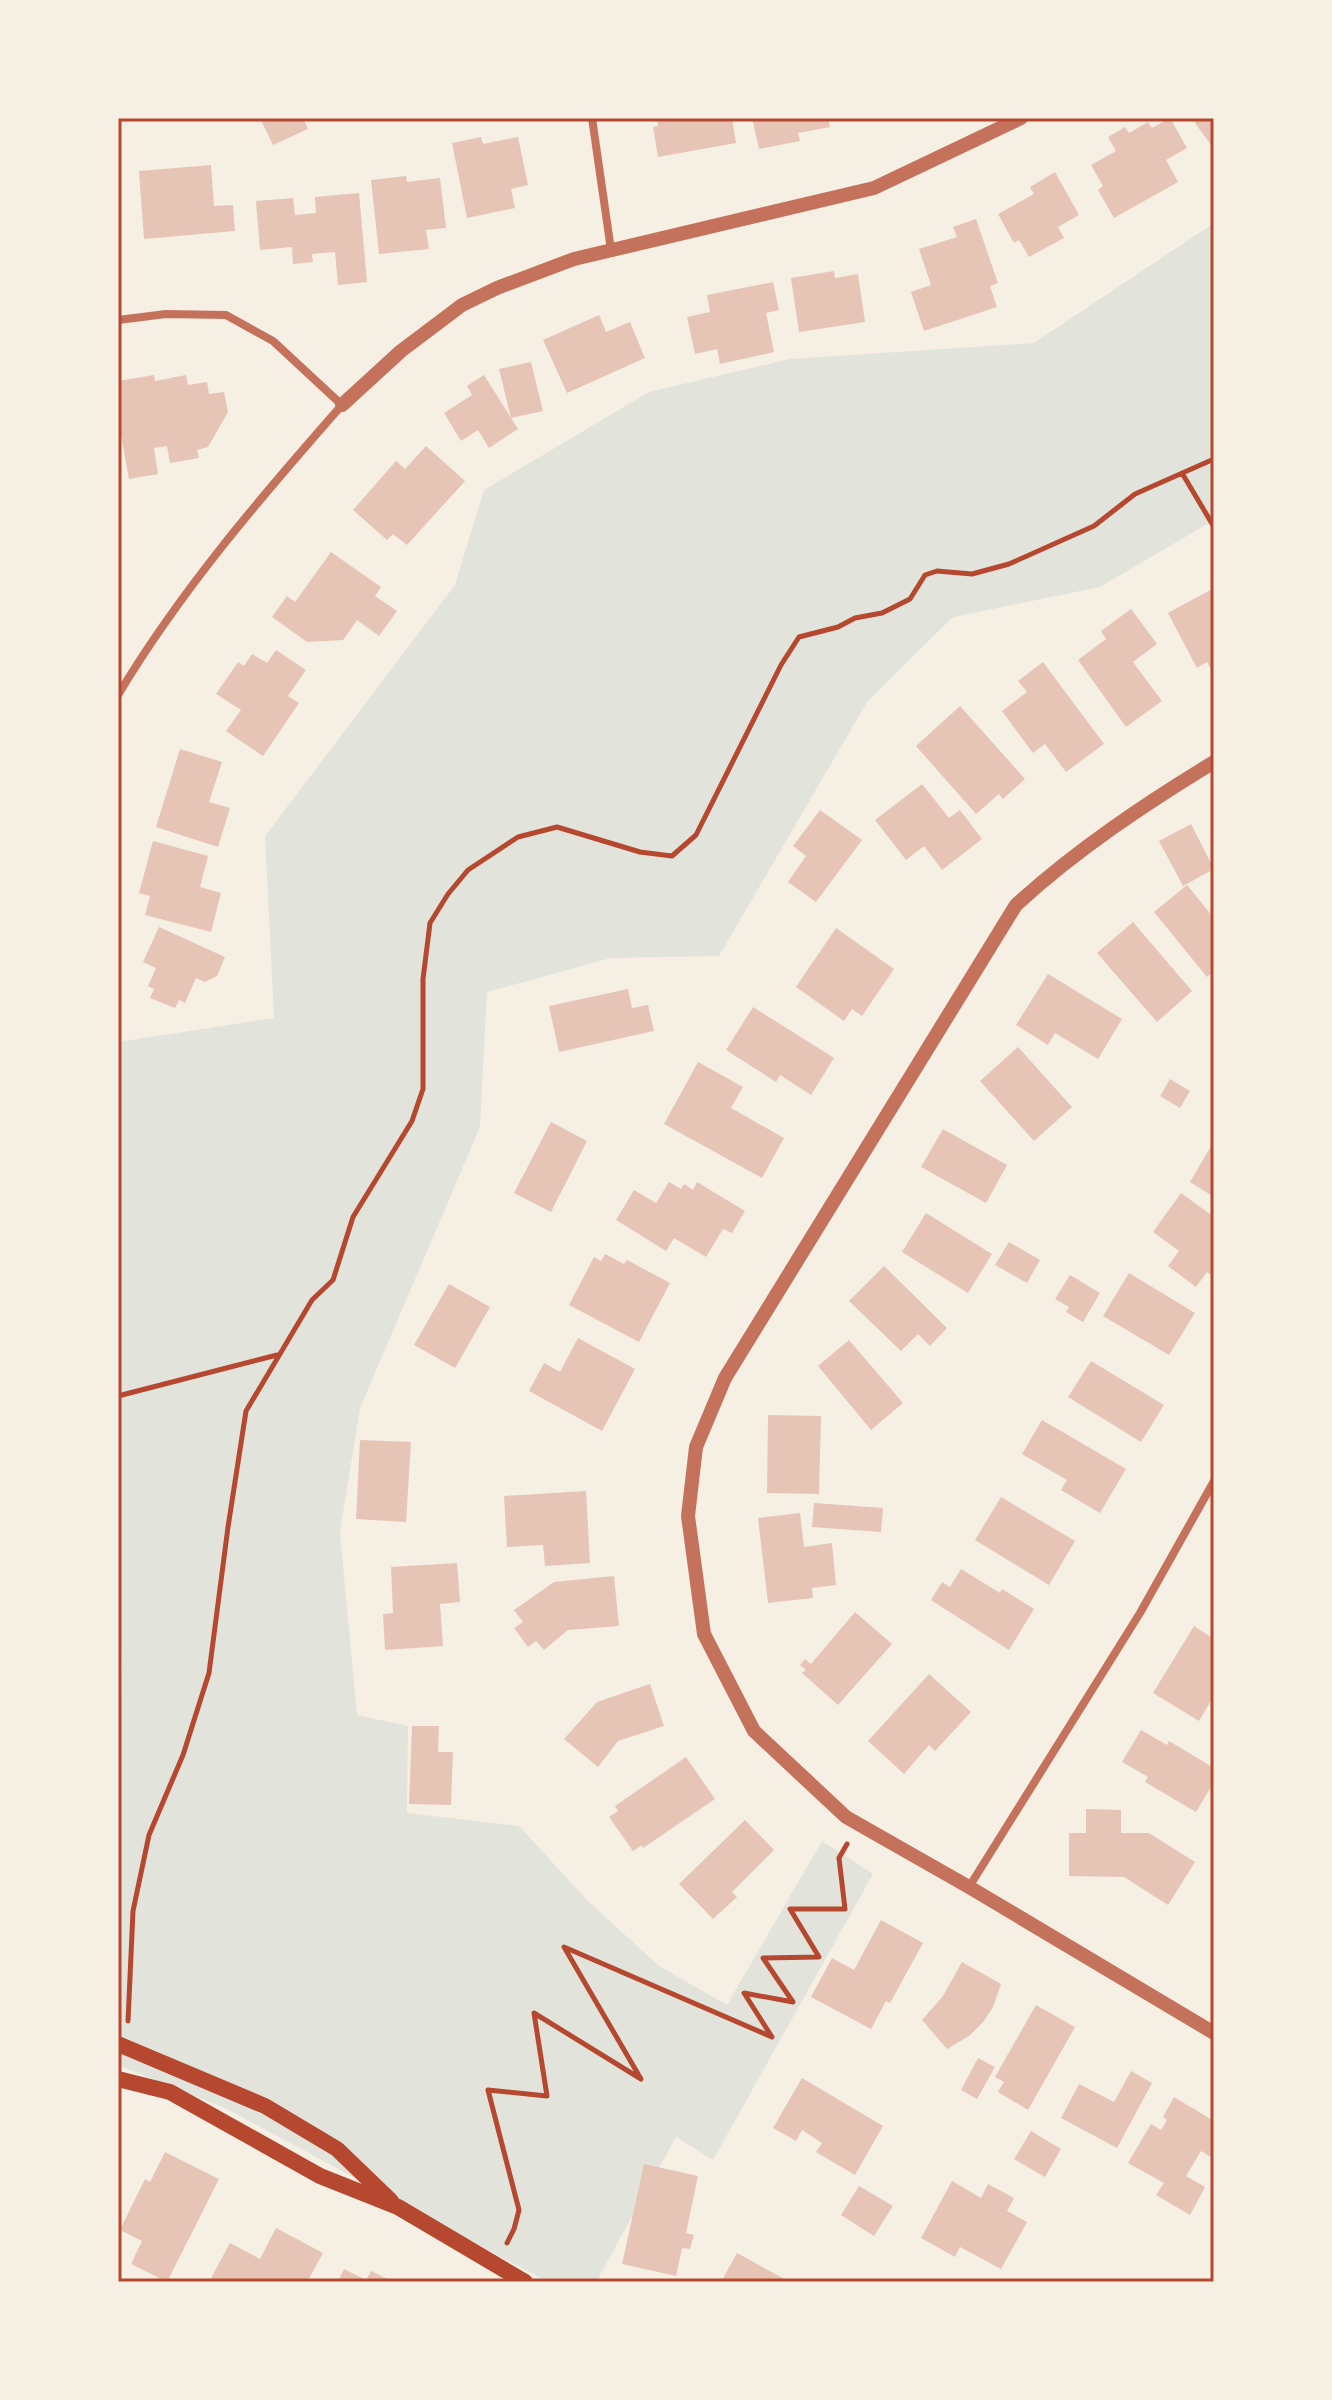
<svg xmlns="http://www.w3.org/2000/svg" width="1332" height="2400" viewBox="0 0 1332 2400" font-family="Karla,sans-serif">
<style>
.green{fill:#e2e4dc}
.building{fill:#e6c5b7}
.lines{fill:none;stroke-linecap:round;stroke-linejoin:round}
.path{stroke:#b5482f;stroke-width:5}
.minor{stroke:#c5725c;stroke-width:8}
.tertiary{stroke:#c5725c;stroke-width:14}
.secondary{stroke:#b5482f;stroke-width:16}
.neatline{fill:none;stroke:#b5482f;stroke-width:3}
</style>
<rect width="100%" height="100%" fill="#f6efe4"/>
<path class="green" d="M1214,223V520L1100,587L953,617L867,702L719,956L611,958L487,992L480,1127L360,1408L340,1532L357,1715L408,1726L407,1813L519,1826L587,1900L659,1966L727,2005L822,1841L873,1874L713,2160L676,2137L596,2282H548L227,2109L118,2065V1822L122,1660L118,1619V1042L274,1018L265,836L455,585L484,490L649,392L790,359L1034,343Z"/>
<path class="building" d="M260,118H303L308,129L273,145Z
M657,118H732L736,143L658,157L653,127L658,126Z
M752,118H828L830,127L798,133L800,141L759,149Z
M1170,118L1187,148L1166,160L1178,182L1114,218L1098,190L1103,186L1091,165L1116,151L1108,137L1125,127L1129,133L1148,122L1152,128Z
M1196,118H1214V149L1195,123Z
M481,137L483,144L518,137L528,185L511,189L515,208L467,218L452,143Z
M211,165L214,206L233,205L235,231L144,239L139,171Z
M1055,172L1079,215L1058,227L1064,238L1029,257L1019,240L1014,243L998,214L1034,194L1030,187Z
M406,176L407,182L440,178L446,228L426,230L429,249L379,254L371,180Z
M359,193L367,282L338,285L335,252L312,254L313,262L293,264L292,247L260,250L256,201L293,198L295,215L316,213L315,197Z
M976,219L998,283L990,286L997,307L924,331L911,292L931,285L919,249L957,237L953,227Z
M834,271L835,278L858,274L865,322L799,332L791,278Z
M773,282L779,310L766,313L774,352L720,364L717,349L695,354L687,317L710,312L707,295Z
M599,315L606,332L630,322L645,358L567,393L543,340Z
M531,362L543,411L511,418L499,369Z
M154,375L155,381L186,375L188,385L207,382L209,394L224,392L228,412L208,447L197,450L199,458L170,463L167,446L154,448L158,474L129,479L118,418V381Z
M484,375L518,429L489,448L478,430L461,441L444,413L472,395L467,386Z
M426,446L465,481L407,545L393,534L387,540L353,510L396,461L405,469Z
M331,552L381,587L375,596L397,611L379,636L357,620L343,640L307,642L272,617L287,596L295,602Z
M1214,588V675L1207,662L1197,668L1168,613Z
M1131,609L1157,644L1133,662L1162,701L1126,727L1078,660L1106,639L1101,631Z
M276,650L306,670L288,696L299,703L263,756L226,731L241,710L216,694L238,662L244,666L252,654L267,663Z
M1043,662L1104,744L1066,772L1045,744L1033,753L1002,711L1027,692L1018,681Z
M960,706L1025,779L1003,799L999,794L976,814L916,746Z
M180,749L222,762L209,802L230,808L218,847L156,827Z
M922,784L949,818L960,810L982,839L942,870L924,846L906,860L875,820Z
M820,810L862,840L816,902L788,882L806,856L793,846Z
M1191,824L1214,869L1183,886L1159,841Z
M153,841L208,856L200,887L221,893L211,932L145,915L150,896L139,893Z
M1187,885L1214,918V971L1207,977L1154,912Z
M1133,922L1192,991L1157,1022L1097,953Z
M159,927L225,957L217,976L205,982L196,978L185,1003L179,1000L175,1008L150,998L154,989L148,986L156,968L143,962Z
M836,928L894,969L862,1016L852,1009L844,1021L796,987Z
M1048,974L1122,1019L1098,1059L1055,1033L1048,1045L1016,1025Z
M628,989L632,1008L648,1005L654,1031L559,1052L549,1006Z
M753,1007L834,1058L811,1095L780,1075L776,1082L726,1050Z
M1018,1047L1072,1107L1034,1141L980,1081Z
M698,1062L743,1087L731,1108L784,1138L762,1178L664,1124Z
M1170,1079L1190,1091L1180,1108L1160,1096Z
M551,1122L587,1141L551,1212L514,1193Z
M943,1129L1007,1165L986,1203L921,1167Z
M1214,1141V1197L1190,1182Z
M669,1182L681,1189L684,1184L693,1190L697,1182L745,1211L732,1233L723,1229L706,1257L674,1238L666,1251L616,1220L634,1190L656,1203Z
M1181,1193L1214,1217V1278L1207,1272L1196,1287L1168,1266L1179,1251L1153,1232Z
M926,1213L992,1254L968,1293L902,1252Z
M1009,1242L1040,1260L1027,1283L995,1265Z
M605,1254L624,1264L627,1260L670,1283L639,1342L569,1305L594,1257L601,1261Z
M884,1266L947,1328L930,1346L918,1334L901,1351L849,1301Z
M1129,1273L1195,1313L1169,1355L1103,1316Z
M1070,1275L1100,1293L1083,1322L1066,1312L1069,1307L1055,1299Z
M449,1284L490,1307L455,1368L414,1345Z
M578,1338L635,1369L602,1431L529,1391L544,1363L560,1372Z
M849,1340L903,1403L871,1430L818,1366Z
M1091,1361L1164,1405L1141,1442L1068,1397Z
M768,1415L821,1416L819,1494L767,1493Z
M1042,1420L1126,1469L1100,1513L1061,1490L1067,1480L1022,1454Z
M360,1440L411,1442L406,1522L356,1519Z
M586,1491L590,1563L545,1566L543,1545L507,1547L504,1496Z
M1001,1497L1075,1541L1049,1585L975,1540Z
M814,1503L883,1508L881,1532L812,1527Z
M800,1513L804,1547L832,1543L836,1585L812,1588L813,1598L768,1603L758,1518Z
M457,1563L460,1602L440,1604L443,1646L385,1650L383,1614L393,1613L391,1567Z
M961,1569L1000,1593L1002,1589L1034,1609L1009,1650L931,1600L942,1582L950,1587Z
M614,1576L619,1626L568,1630L544,1650L536,1641L528,1647L514,1628L523,1622L514,1610L554,1582Z
M855,1612L892,1644L838,1705L802,1673L806,1670L800,1665L805,1659L811,1664Z
M1194,1626L1214,1639V1696L1199,1721L1153,1693Z
M929,1674L971,1712L935,1751L929,1745L904,1774L868,1741Z
M650,1684L664,1726L618,1741L598,1767L564,1739L597,1702Z
M412,1726H439L438,1752H453L451,1805L409,1804Z
M1141,1730L1167,1745L1169,1741L1214,1768V1782L1196,1812L1145,1782L1148,1777L1122,1762Z
M686,1757L715,1799L643,1848L642,1845L633,1851L609,1817L618,1811L615,1806Z
M1086,1809L1121,1810V1833H1149L1195,1862L1168,1905L1124,1877L1069,1876V1833H1086Z
M745,1820L774,1850L732,1892L737,1897L713,1919L679,1884Z
M881,1920L923,1943L890,2003L886,2001L871,2029L811,1997L832,1958L854,1970Z
M962,1962L1001,1984L1000,1987L993,2007L984,2021L969,2036L947,2049L922,2020L943,1996Z
M1036,2005L1075,2027L1028,2110L998,2092L1004,2082L995,2077Z
M978,2058L995,2067L977,2099L961,2090Z
M1131,2071L1152,2083L1117,2148L1061,2118L1079,2084L1114,2102Z
M802,2078L883,2126L855,2175L816,2152L822,2143L802,2130L796,2141L773,2128Z
M1174,2097L1214,2121V2159L1201,2151L1186,2176L1205,2187L1190,2215L1156,2195L1164,2183L1128,2163L1151,2124L1161,2130L1167,2120L1163,2117Z
M1031,2131L1061,2149L1045,2177L1014,2159Z
M165,2152L219,2179L167,2282L131,2264L142,2241L120,2230L145,2179L150,2182Z
M644,2164L698,2176L686,2233L694,2235L690,2249L682,2248L676,2276L622,2264Z
M952,2181L981,2198L988,2184L1014,2198L1007,2211L1027,2222L1001,2269L960,2247L955,2257L921,2238Z
M859,2186L893,2206L874,2236L841,2215Z
M276,2228L323,2253L307,2282H209L230,2243L260,2259Z
M737,2253L790,2282H721Z
M344,2269L366,2280L371,2271L394,2282H338Z"/>
<g class="lines">
<path class="path" d="M1182,473L1214,527
M118,1396L277,1355
M128,2021L133,1911L149,1835L183,1755L209,1673L228,1527L246,1411L312,1300L333,1280L353,1217L412,1121L423,1089V979L430,923L448,894L468,870L518,837L557,827L640,852L672,856L696,835L781,665L799,637L838,627L855,618L882,613L910,599L925,575L937,571L972,574L1009,564L1094,526L1135,494L1214,459
M507,2243L514,2229L519,2210L488,2090L547,2096L534,2013L641,2079L564,1947L772,2037L744,1993L793,2002L763,1958L819,1957L790,1909H845L839,1858L847,1844"/>
<path class="minor" d="M592,118L611,250
M118,320L166,314L226,315L273,341L342,405C261,497 181,590 118,695
M969,1887L1140,1613L1214,1481"/>
<path class="tertiary" d="M342,405L401,351L462,305L497,288L574,259L874,188L1021,118
M1214,762C1145,804 1076,850 1016,905L725,1378L696,1447L688,1516L704,1634L754,1731L846,1817L969,1887L1214,2033"/>
<path class="secondary" d="M118,2044L265,2106L337,2149L391,2201
M118,2079L170,2092L320,2176L398,2207L525,2282"/>
</g>
<rect width="1332" height="2400" fill="none" stroke="#f6efe4" stroke-width="240"/>
<rect x="120" y="120" width="1092" height="2160" class="neatline"/>
</svg>
